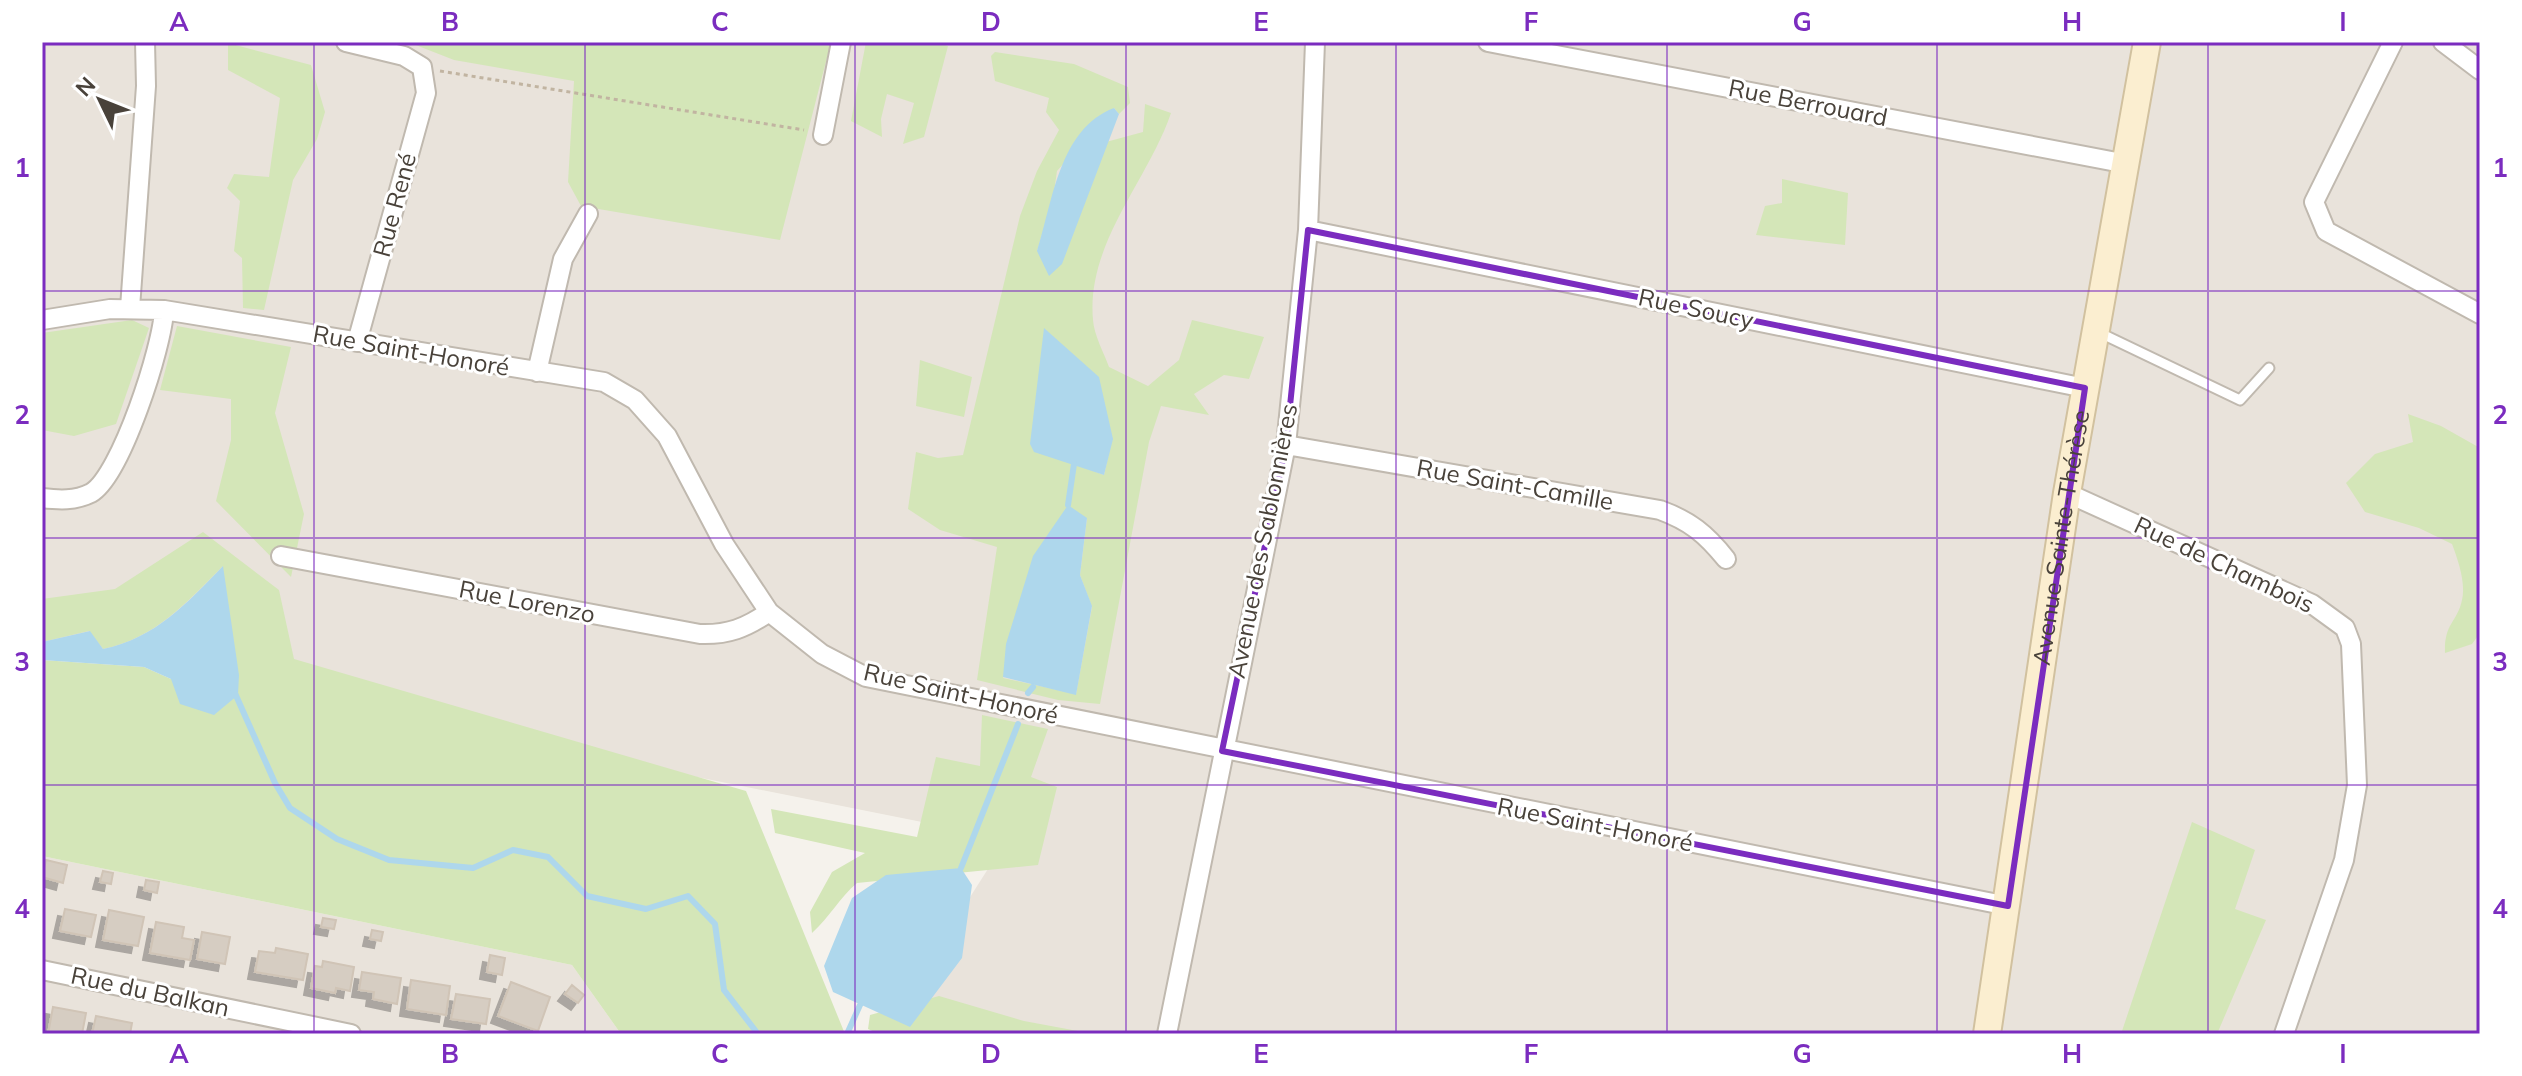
<svg xmlns="http://www.w3.org/2000/svg" width="2522" height="1076" viewBox="0 0 2522 1076" font-family="Mulish,sans-serif">
<style>
.residential{fill:#e9e3db}
.green{fill:#d4e6b8;fill-rule:evenodd}
.water{fill:#aed7ec}
.lines{fill:none;stroke-linecap:round;stroke-linejoin:round}
.stream{stroke:#aed7ec;stroke-width:6}
.building{fill:#d6cdc2;stroke:#d0c4b6;stroke-width:2;filter:url(#shadow)}
.lane-casing{stroke:#c0b9af;stroke-width:13}
.street-casing{stroke:#c0b9af;stroke-width:22}
.secondary-casing{stroke:#d1c19f;stroke-width:30}
.path{stroke:#c1b4a1;stroke-width:3;stroke-dasharray:4 4;stroke-linecap:butt}
.lane{stroke:#fff;stroke-width:9}
.street{stroke:#fff;stroke-width:18}
.secondary{stroke:#fbeed0;stroke-width:26}
.marked{fill:none;stroke:#7b2cbf;stroke-width:6;stroke-linejoin:round}
.grid{fill:none;stroke:#7b2cbf;stroke-width:2;stroke-opacity:0.55}
.labels{text-anchor:middle;stroke-width:6;stroke-linejoin:round;paint-order:stroke}
.street-label{font-size:24px;fill:#49423a;stroke:#fff}
.neatline{fill:none;stroke:#7b2cbf;stroke-width:3}
.grid-label{font-size:26px;text-anchor:middle;font-weight:bold;fill:#7b2cbf}
</style>
<defs>
<filter id="shadow"><feDropShadow dx="-7" dy="7" stdDeviation="0" flood-color="#0004"/></filter>
</defs>
<rect width="100%" height="100%" fill="#f5f2ec"/>
<path class="residential" d="M42,42H2480V1034H883L1007,839L42,646Z
M42,856L572,965L621,1034H42Z"/>
<path class="green" d="M408,42H831L780,240L581,206L568,182L574,81L454,60Z
M866,42H935L948,46L924,137L903,144L914,103L887,94L881,119L882,137L851,121Z
M228,43L311,65L325,112L317,139L293,180L264,310L243,308L242,258L234,251L240,201L227,188L234,174L269,177L280,98L228,70Z
M995,52L1074,64L1128,87L1130,103L1119,114L1114,108L1057,171L1053,199L1037,251L1083,206L1106,142L1143,132L1145,104L1171,113C1148,181 1086,243 1093,320C1094,335 1104,353 1109,367L1148,386L1179,360L1192,320L1264,337L1249,379L1224,375L1194,394L1209,415L1161,406L1149,442L1100,704L1058,700L977,680L997,547L940,530L908,509L916,452L938,458L963,455L1020,216L1037,171L1059,130L1046,112L1049,98L995,81L991,56ZM1112,440L1104,475L1074,464ZM1087,518L1080,575L1092,607L1076,694L1003,678Z
M1782,179L1848,193L1845,245L1756,235L1765,206L1782,203Z
M132,320L149,328L116,424L74,436L42,430V333Z
M177,326L291,347L275,413L304,514L291,577L216,501L231,440V399L160,390Z
M920,360L972,377L964,417L916,406Z
M2408,414L2441,426L2480,448V633L2472,644L2445,653C2444,623 2457,623 2462,600C2466,583 2458,560 2452,544L2419,528L2365,512L2346,483L2375,454L2413,442Z
M203,532L279,590L294,659L746,791L845,1034H621L572,965L42,856V660L144,667L171,679L223,566C186,603 156,638 103,649L89,631L42,642V599L115,589Z
M982,715L1048,729L1031,777L1057,787L1038,865L857,883C839,898 830,917 812,933L810,912L832,872L865,853L775,833L771,809L917,837L936,757L980,766Z
M2192,822L2255,850L2235,909L2266,920L2217,1034H2121Z
M939,996L1024,1021L1094,1034H879L868,1029L870,1015Z"/>
<path class="water" d="M1114,108L1119,114L1062,264L1049,276L1037,251C1053,201 1059,129 1114,108Z
M1044,328L1099,377L1113,439L1104,475L1034,452L1030,444Z
M1068,505L1087,518L1080,575L1092,606L1076,695L1003,677L1006,644L1033,556Z
M223,566L239,675L238,695L214,715L180,704L171,679L144,667L42,660V642L90,631L103,649C156,638 187,603 223,566Z
M961,868L972,885L962,958L910,1027L833,992L824,966L852,898L886,875Z"/>
<g class="lines">
<path class="stream" d="M1068,505L1074,464
M234,691L275,783L290,808L337,839L389,860L473,868L513,850L548,857L587,896L646,909L688,896L715,924L724,990L758,1034
M1028,693L1033,687
M961,868L1018,724
M847,1034L860,1005"/>
</g>
<path class="building" d="M46,860L67,865L63,883L42,877Z
M103,871L113,873L111,884L100,882Z
M146,880L159,882L157,893L144,890Z
M65,909L96,915L91,937L60,931Z
M109,910L144,917L138,946L103,940Z
M323,918L336,920L334,929L321,927Z
M156,922L184,927L182,938L194,940L190,960L150,953Z
M372,930L383,932L381,941L370,939Z
M202,932L230,937L225,964L197,959Z
M276,948L308,954L303,980L255,972L259,951L275,953Z
M490,955L505,958L502,975L487,972Z
M323,961L354,967L350,991L336,988L335,993L311,988L315,966L322,967Z
M362,972L401,978L397,1004L373,999L374,992L359,990Z
M411,980L450,986L446,1015L407,1009Z
M511,982L550,997L538,1031L498,1016Z
M572,985L584,995L578,1003L565,994Z
M456,994L490,999L486,1024L451,1019Z
M53,1007L86,1013L82,1034H48Z
M96,1016L132,1023L130,1034H92Z"/>
<g class="lines">
<defs>
<path id="lane" d="M2098,332L2240,400L2269,368"/>
<path id="street" d="M346,42L404,56L422,67L426,93L357,342
M1488,42L2127,164
M2393,42L2314,202L2326,231L2480,314
M2443,42L2480,70
M823,135L841,42
M1308,230L2085,388
M130,308L146,86L145,42
M42,320L110,309L164,310L604,382L635,400L667,436L724,544L769,612L822,654L866,677L2008,906
M537,372L563,259L588,214
M1286,445L1660,510C1690,521 1706,534 1726,559
M2067,493L2312,604L2345,628L2351,644L2357,785L2344,860L2284,1034
M42,498C59,500 75,501 91,493C121,476 163,345 164,310
M281,556L700,634C728,635 746,628 769,612
M42,970L351,1034
M1167,1034L1286,445L1308,230L1315,42"/>
<g id="secondary">
<path id="s1" d="M1987,1034L2067,493L2147,42"/>
</g>
</defs>
<use href="#lane" class="lane-casing"/>
<use href="#street" class="street-casing"/>
<use href="#secondary" class="secondary-casing"/>
<path class="path" d="M440,71L804,130"/>
<use href="#lane" class="lane"/>
<use href="#street" class="street"/>
<use href="#secondary" class="secondary"/>
</g>
<path class="marked" d="M1308,230L2085,388L2008,906L1222,751L1286,445Z"/>
<path class="grid" d="M314,42V1034M585,42V1034M855,42V1034M1126,42V1034M1396,42V1034M1667,42V1034M1937,42V1034M2208,42V1034M42,291H2480M42,538H2480M42,785H2480"/>
<g class="labels">
<g class="street-label">
<text transform="translate(1808 103) rotate(11)" y="8">Rue Berrouard</text>
<text transform="translate(395 205) rotate(-75)" y="8">Rue René</text>
<text transform="translate(1696 309) rotate(12)" y="8">Rue Soucy</text>
<text transform="translate(411 351) rotate(10)" y="8">Rue Saint-Honoré</text>
<text transform="translate(1515 485) rotate(10)" y="8">Rue Saint-Camille</text>
<text dy="8" stroke="none"><textPath href="#s1" startOffset="502">Avenue Sainte-Thérèse</textPath></text>
<text transform="translate(1263 541) rotate(-79)" y="8">Avenue des Sablonnières</text>
<text transform="translate(2224 565) rotate(25)" y="8">Rue de Chambois</text>
<text transform="translate(527 602) rotate(11)" y="8">Rue Lorenzo</text>
<text transform="translate(961 694) rotate(13)" y="8">Rue Saint-Honoré</text>
<text transform="translate(1595 825) rotate(11)" y="8">Rue Saint-Honoré</text>
<text transform="translate(150 992) rotate(12)" y="8">Rue du Balkan</text>
</g>
</g>
<rect width="2522" height="1076" fill="none" stroke="#ffffff" stroke-width="88"/>
<g transform="translate(100 100) rotate(313)" stroke="#ffffff" stroke-width="6" paint-order="stroke">
<path d="M0-6L14 30L0 20L-14 30Z" fill="#49423a"/>
<text y="-12" font-size="22" font-weight="bold" text-anchor="middle" fill="#49423a">N</text>
</g>
<rect x="44" y="44" width="2434" height="988" class="neatline"/>
<g class="grid-label">
<text x="179" y="31">A</text>
<text x="450" y="31">B</text>
<text x="720" y="31">C</text>
<text x="991" y="31">D</text>
<text x="1261" y="31">E</text>
<text x="1531" y="31">F</text>
<text x="1802" y="31">G</text>
<text x="2072" y="31">H</text>
<text x="2343" y="31">I</text>
<text x="22" y="177">1</text>
<text x="2500" y="177">1</text>
<text x="22" y="424">2</text>
<text x="2500" y="424">2</text>
<text x="22" y="671">3</text>
<text x="2500" y="671">3</text>
<text x="22" y="918">4</text>
<text x="2500" y="918">4</text>
<text x="179" y="1063">A</text>
<text x="450" y="1063">B</text>
<text x="720" y="1063">C</text>
<text x="991" y="1063">D</text>
<text x="1261" y="1063">E</text>
<text x="1531" y="1063">F</text>
<text x="1802" y="1063">G</text>
<text x="2072" y="1063">H</text>
<text x="2343" y="1063">I</text>
</g>
</svg>
